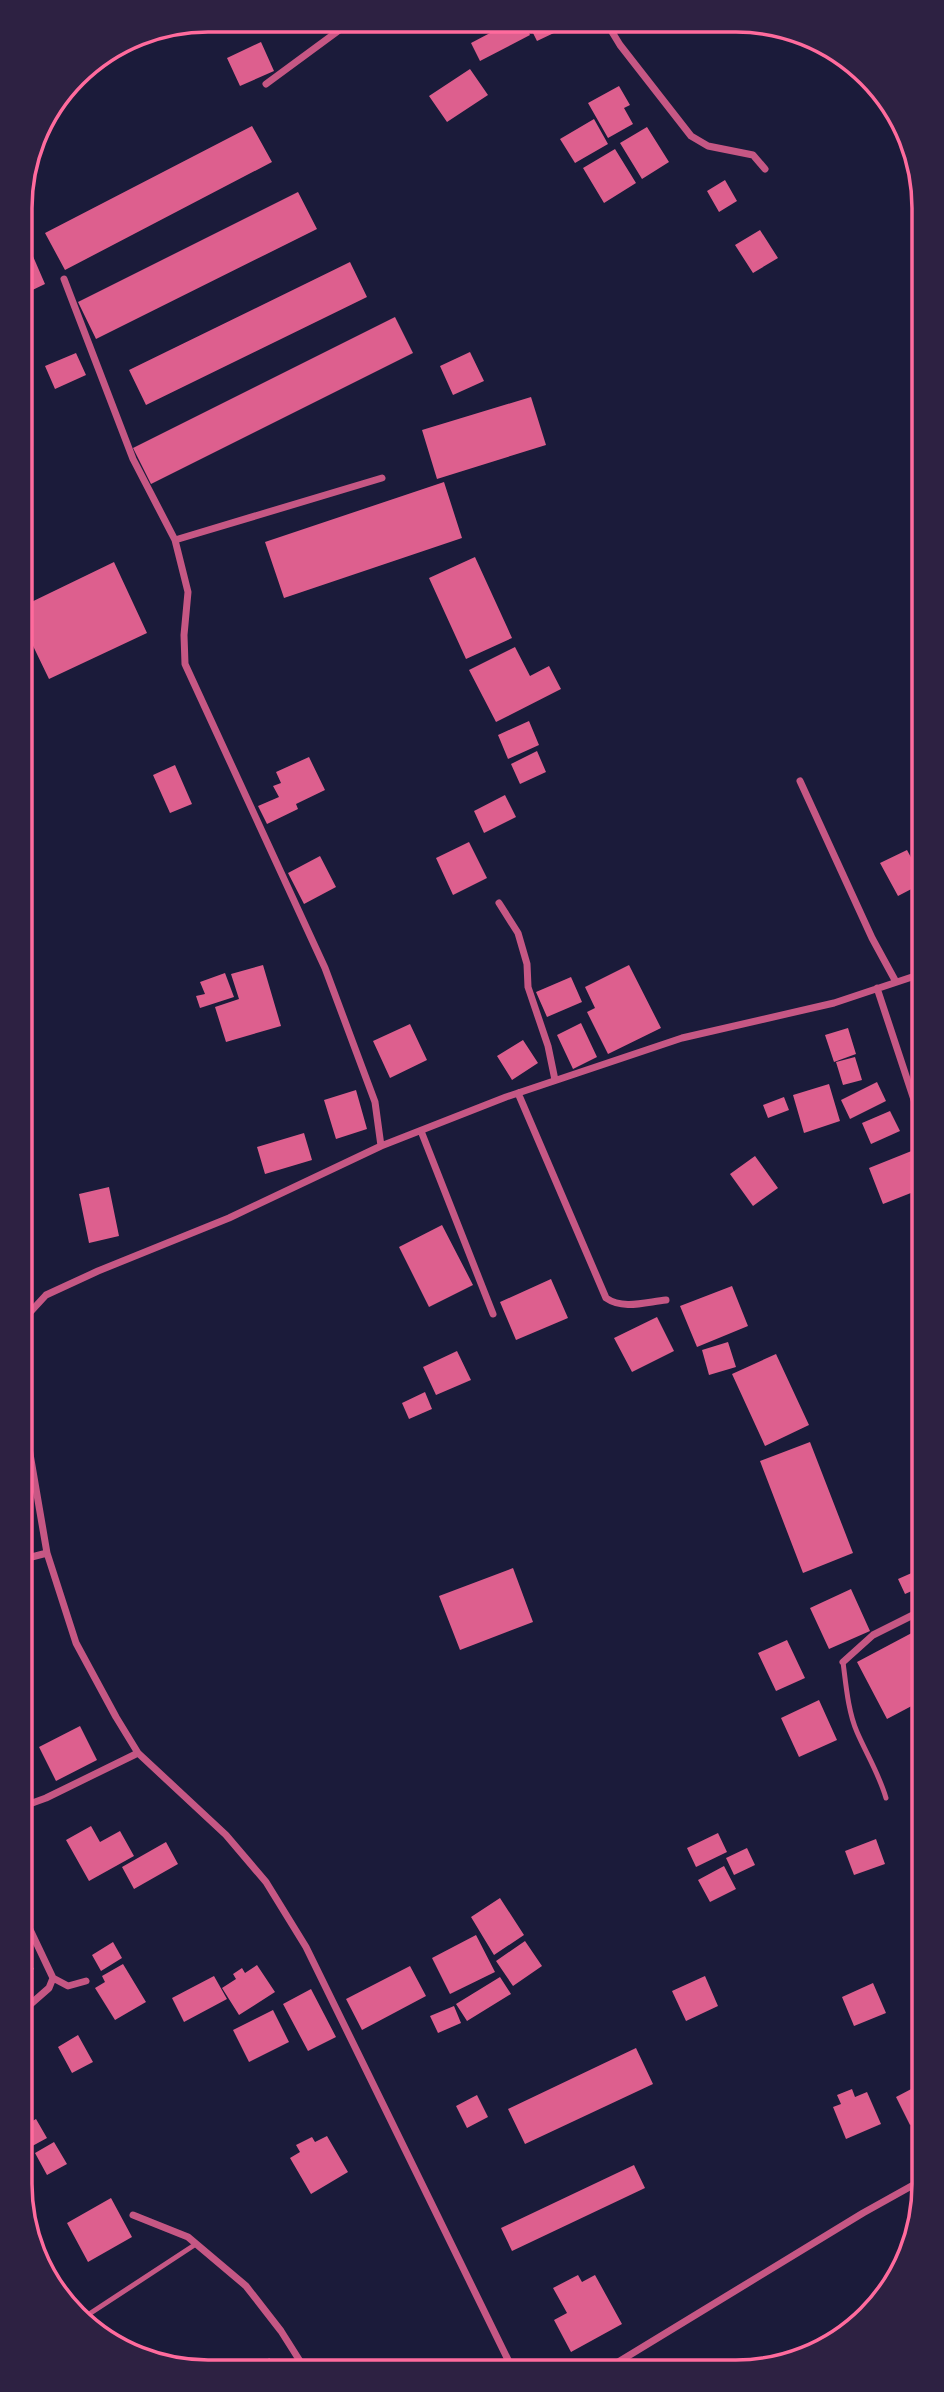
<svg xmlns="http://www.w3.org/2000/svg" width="944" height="2392" viewBox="0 0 944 2392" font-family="'Fira Sans Condensed',sans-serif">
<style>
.building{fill:#dd5f8e}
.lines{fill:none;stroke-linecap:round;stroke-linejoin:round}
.service{stroke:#c65784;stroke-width:5}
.minor{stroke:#c65784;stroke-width:7}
.rim{fill:none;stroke:#ff6b9d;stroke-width:3.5}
</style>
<rect width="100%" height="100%" fill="#1b1b3a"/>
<path class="building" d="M483,21H523L530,35L480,61L471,43L490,33Z
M542,21H546L577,22L537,41L530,27Z
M261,42L274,71L240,86L227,58Z
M470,69L488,95L447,122L429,96Z
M619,86L630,105L624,108L633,124L608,138L588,103Z
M594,119L608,144L575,163L560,139Z
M252,126L272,162L65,270L45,233Z
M647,127L669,162L642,179L620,143Z
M615,149L636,183L604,203L583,168Z
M725,180L737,201L719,212L707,191Z
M298,192L317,229L96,339L78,302Z
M760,230L778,258L753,273L735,245Z
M29,247L45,284L20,296V252Z
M350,262L367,297L146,405L129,370Z
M395,317L413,353L151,484L133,448Z
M470,352L484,381L453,395L440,366Z
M76,353L86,375L55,389L45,366Z
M531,397L546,445L437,479L422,430Z
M444,482L462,538L284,598L265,542Z
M475,557L512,638L466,659L429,578Z
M114,562L147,633L49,679L21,621V607Z
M515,647L530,676L549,666L561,689L496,722L469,670Z
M529,721L539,745L508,759L498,735Z
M537,751L546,772L520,784L511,764Z
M309,757L325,790L296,804L298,809L267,824L258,806L279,797L273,786L281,783L276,772Z
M175,765L192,804L170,813L153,775Z
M505,795L516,817L484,833L474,811Z
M469,842L487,878L453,895L436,858Z
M907,850L921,876V884L898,896L880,863Z
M320,856L336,887L304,904L288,873Z
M263,965L281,1026L226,1042L215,1007L239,999L231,974Z
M629,965L661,1028L608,1054L587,1012L595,1008L585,987Z
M225,973L234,997L200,1008L196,996L205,994L200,982Z
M571,977L582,1002L547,1017L536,992Z
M581,1023L597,1057L573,1069L557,1035Z
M410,1024L427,1060L390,1078L373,1041Z
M848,1028L856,1054L834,1062L825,1035Z
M523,1040L538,1063L512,1080L497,1056Z
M855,1057L862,1080L843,1085L836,1062Z
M877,1082L886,1101L850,1119L841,1100Z
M829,1084L840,1121L804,1133L793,1095Z
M356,1090L367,1129L336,1139L324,1100Z
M784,1097L789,1110L768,1118L763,1105Z
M890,1111L900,1131L871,1144L862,1123Z
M304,1133L312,1160L265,1174L257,1147Z
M914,1150L921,1168V1189L883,1204L869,1168Z
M755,1156L778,1188L753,1206L730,1174Z
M109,1187L119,1236L89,1243L79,1194Z
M442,1225L473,1285L429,1307L399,1247Z
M551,1279L568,1318L516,1340L500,1302Z
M732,1286L748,1326L697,1347L680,1306Z
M657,1317L674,1351L632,1372L614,1338Z
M728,1342L736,1367L709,1375L702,1350Z
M457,1351L471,1380L436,1395L423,1367Z
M776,1354L809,1425L765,1446L732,1374Z
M425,1392L432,1409L409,1419L402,1403Z
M810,1442L853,1553L803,1573L760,1461Z
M922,1497V1518L913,1503Z
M513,1568L533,1622L460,1650L439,1596Z
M923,1568V1586L905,1594L898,1579Z
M851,1589L870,1631L829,1649L810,1608Z
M923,1627V1700L887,1719L857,1662Z
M787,1640L805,1678L776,1691L758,1653Z
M819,1700L837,1740L799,1757L781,1718Z
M80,1726L97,1760L56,1781L39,1747Z
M91,1826L100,1842L120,1831L134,1856L89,1881L66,1840Z
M718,1833L727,1852L696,1867L687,1848Z
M876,1839L885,1864L854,1875L845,1851Z
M166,1842L178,1864L134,1889L122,1867Z
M747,1848L755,1865L734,1875L726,1858Z
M724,1866L736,1889L710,1902L698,1880Z
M500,1898L524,1935L494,1955L471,1917Z
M476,1935L495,1972L450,1994L432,1958Z
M525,1941L542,1966L513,1986L496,1961Z
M113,1942L122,1958L101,1971L92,1955Z
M25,1954L34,1969L25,1975Z
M123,1964L146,2002L115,2020L95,1988L105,1982L102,1976Z
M257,1965L275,1992L239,2015L222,1988L236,1979L233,1974L242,1968L245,1973Z
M410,1966L426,1996L362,2030L346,1999Z
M214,1976L227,1999L184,2022L172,1998Z
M705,1976L718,2006L686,2021L672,1991Z
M500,1977L511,1994L467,2021L456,2004Z
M873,1983L886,2013L854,2026L842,1997Z
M311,1989L336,2037L308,2051L283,2004Z
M454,2006L461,2023L438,2033L430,2016Z
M273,2010L289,2042L249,2062L233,2030Z
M78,2035L93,2062L72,2073L58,2047Z
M636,2048L653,2084L525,2144L508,2109Z
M917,2086L924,2101V2119L910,2125L896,2097Z
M852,2089L855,2097L867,2092L881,2124L846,2139L833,2107L841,2104L837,2095Z
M477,2095L488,2117L467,2128L456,2106Z
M36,2119L47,2138L25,2150V2125Z
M327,2136L348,2172L311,2194L290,2158L300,2152L296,2145L312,2137L315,2142Z
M54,2142L67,2164L47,2175L35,2153Z
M634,2165L645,2188L512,2251L501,2228Z
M111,2198L132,2237L88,2262L67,2223Z
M912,2250L911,2256L899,2275L894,2264L906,2259L904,2253Z
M578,2275L582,2282L595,2275L622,2324L571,2352L554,2320L567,2313L553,2288Z
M827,2337L828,2340L796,2359L793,2350Z
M269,2358L282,2369H260Z"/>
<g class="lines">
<path class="service" d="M843,1662C846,1685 848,1711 857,1732C867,1755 879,1774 886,1798
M80,2320L196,2244"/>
<path class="minor" d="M606,22L620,45L691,136L708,146L753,155L765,169
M266,84L353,20
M64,279L133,459L175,540L188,592L184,635L185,664L325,968L375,1102L381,1146
M175,540L382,478
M800,781L872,938L896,982
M499,903L518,933L527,964L528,987L548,1046L555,1080
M877,988L921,1121
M518,1093L606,1298C623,1310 646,1302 666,1300
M421,1131L493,1314
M23,1320L46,1295L98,1271L229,1218L381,1146L506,1097L682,1038L834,1003L921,974
M23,1413L47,1553L76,1643L116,1717L138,1753L226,1835L266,1882L306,1947L512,2368
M24,1559L47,1553
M843,1662L873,1635L923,1610
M24,1806L46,1798L138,1753
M25,1919L53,1978L49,1988L25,2009
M53,1978L68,1986L86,1981
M916,1996L924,2028
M133,2215L188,2237L246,2286L281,2331L305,2369
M610,2367L863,2213L924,2179"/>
</g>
<path d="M0 0H944V2392H0ZM208 32H736A176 176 0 0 1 912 208V2184A176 176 0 0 1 736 2360H208A176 176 0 0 1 32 2184V208A176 176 0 0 1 208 32Z" fill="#2d2142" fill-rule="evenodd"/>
<path class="rim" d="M208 32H736A176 176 0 0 1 912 208V2184A176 176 0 0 1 736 2360H208A176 176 0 0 1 32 2184V208A176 176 0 0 1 208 32Z"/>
</svg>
